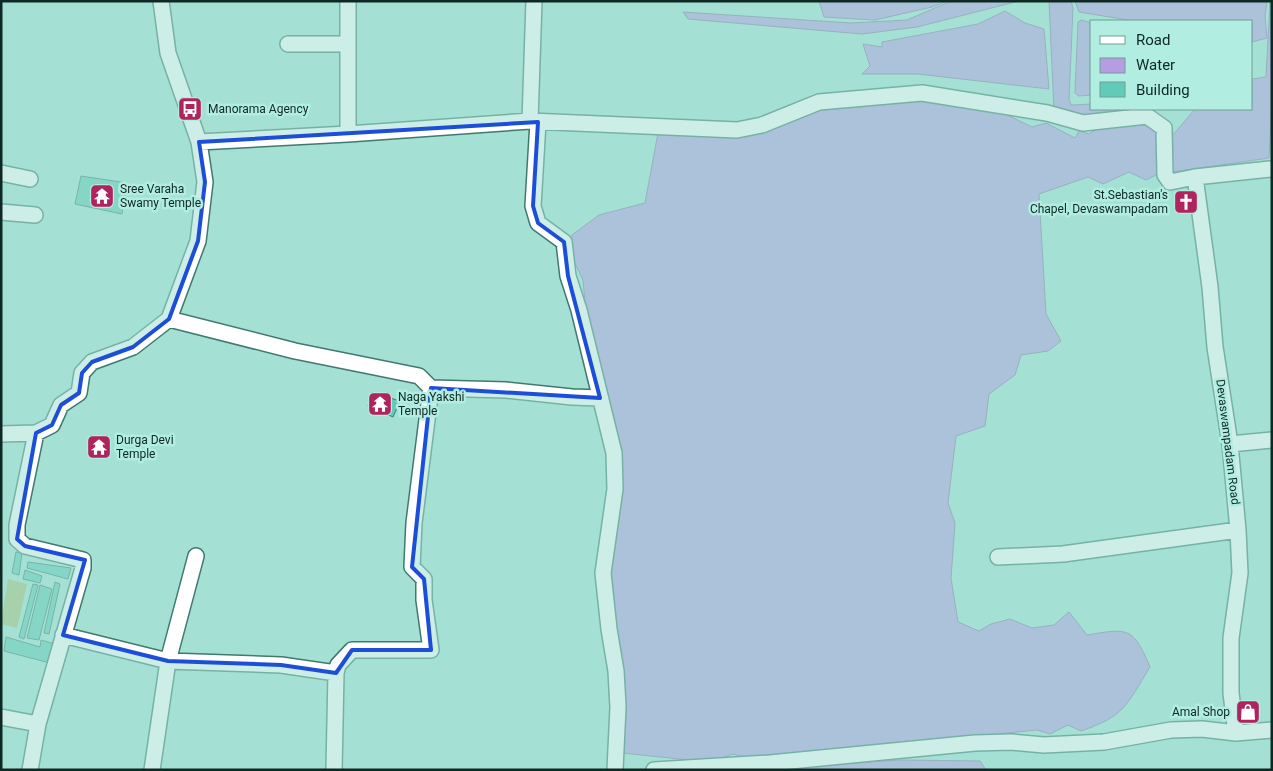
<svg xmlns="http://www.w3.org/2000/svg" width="1273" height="771" viewBox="0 0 1273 771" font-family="Roboto,sans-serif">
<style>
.green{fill:#abbe79}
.water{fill:#b79ce3;stroke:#8579a9}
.building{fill:#60cbb9;stroke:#437d73}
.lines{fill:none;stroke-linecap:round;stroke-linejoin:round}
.minor-casing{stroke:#40796f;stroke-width:18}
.minor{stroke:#fff;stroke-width:15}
.marked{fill:none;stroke:#1d4ed8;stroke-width:4;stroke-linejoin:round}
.labels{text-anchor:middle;stroke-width:5;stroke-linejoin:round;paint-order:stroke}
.poi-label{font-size:12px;fill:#0f2823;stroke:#b1ede1;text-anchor:start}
.street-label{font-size:12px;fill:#0f2823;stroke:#b1ede1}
</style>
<rect width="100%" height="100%" fill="#a4e0d4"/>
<path class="green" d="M8,579L27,584L17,628L1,624Z"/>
<path class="water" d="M819,1H947L932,7L875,20L824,17Z
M951,1H1019L917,27L862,34L688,19L683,12L851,23L907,20Z
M1049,1H1071L1073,8L1069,99L1071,105L1092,104V109H1160L1083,119L1054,110Z
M1075,1H1267L1265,16L1267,38L1252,42V21H1134L1079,12Z
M1270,1L1272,99L1269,158L1172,172L1167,142L1195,109H1252V79L1266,77Z
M1005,11L1025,23L1044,29L1049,89L918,74H862L870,66L863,44L882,47V42L978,24Z
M1081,20L1092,23V95L1079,96L1075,93L1078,22Z
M926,94L995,109L1032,127L1046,123L1075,138L1079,131L1089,134L1107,122L1143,121L1150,124L1156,133L1158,174L1146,180L1129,172L1103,184L1088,177L1039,194L1046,314L1061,341L1048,351L1021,355L1015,375L989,394L985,426L956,436L948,503L955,523L951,578L958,622L979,631L991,624L1010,619L1032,628L1054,625L1069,612L1087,635C1129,628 1133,627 1150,667C1126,706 1125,716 1081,731L1068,725L1050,734L1037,730L751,759L733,754L705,764L689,760L622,753L625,692L609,605L611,551L616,519L586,314L583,280L572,257V235L599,215L645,203L658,133L756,134L827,104Z
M900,760L980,761L986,770H733Z"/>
<path class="building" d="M81,176L127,183L122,214L75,204Z
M374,393L400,401L393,417L368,406Z
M16,552L22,553L19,575L12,573Z
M28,562L71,568L68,579L27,568Z
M25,570L42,576L40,583L23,579Z
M55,582L60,584L49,634L44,633Z
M33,584L38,585L24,639L19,637Z
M40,585L52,589L39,640L27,638Z
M6,637L40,647L41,640L55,644L50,663L4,651Z"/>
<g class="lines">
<defs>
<path id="minor" d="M348,1V134
M288,44H348
M530,121L534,1
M538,122L533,206L538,223L564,242L568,276L579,310L614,453L615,489L603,573L609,629L616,671L618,707L615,770
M199,142L348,134L530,121L737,130L762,125L819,102L922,93L1047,113L1083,123L1147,116L1164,128L1165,175L1170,182L1195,177L1210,287L1215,347L1230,444L1238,530L1240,573L1231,638V693L1236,733
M1,173L30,179
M1195,177L1270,169
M1,212L35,215
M169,319L295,351L419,376L431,388
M1,434L36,433L52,425L61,405L79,393L82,373L92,362L133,347L169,319L198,241L205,182L199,142L168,53L161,1
M1230,444L1272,440
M998,557L1063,554L1238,530
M63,635L168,661L281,665L336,673L334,770
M336,673L338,665L352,650H431L424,600V579L412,567L414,523L431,388L506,390L572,397L600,398
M1,717L38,724
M30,770L38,724L83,568V560L25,546L17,539V525L36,433
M152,770L168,661L196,556
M654,770L770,763L975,743L1011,742L1044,745L1104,742L1171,730L1202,729L1236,733L1272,730"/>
</defs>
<use href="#minor" class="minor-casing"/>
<use href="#minor" class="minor"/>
</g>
<path d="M0 0H1273V771H0ZM538,122L533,206L538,223L564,242L568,276L600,398L431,388L412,567L424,579L431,650H352L336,673L281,665L168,661L63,635L85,560L25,546L17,539L36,433L52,425L61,405L79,393L82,373L92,362L133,347L169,319L198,241L205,182L199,142Z" fill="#a4e0d4" fill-opacity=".55" fill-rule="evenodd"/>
<path class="marked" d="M538,122L533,206L538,223L564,242L568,276L600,398L431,388L412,567L424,579L431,650H352L336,673L281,665L168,661L63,635L85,560L25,546L17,539L36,433L52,425L61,405L79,393L82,373L92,362L133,347L169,319L198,241L205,182L199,142Z"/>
<defs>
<symbol id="bus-square" viewBox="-11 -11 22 22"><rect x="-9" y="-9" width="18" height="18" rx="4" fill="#af235e" stroke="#b1ede1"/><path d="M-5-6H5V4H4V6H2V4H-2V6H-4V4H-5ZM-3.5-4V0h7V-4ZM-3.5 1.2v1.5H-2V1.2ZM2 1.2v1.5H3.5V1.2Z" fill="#fff"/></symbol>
<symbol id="temple-square" viewBox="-11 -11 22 22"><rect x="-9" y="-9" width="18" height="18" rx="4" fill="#af235e" stroke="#b1ede1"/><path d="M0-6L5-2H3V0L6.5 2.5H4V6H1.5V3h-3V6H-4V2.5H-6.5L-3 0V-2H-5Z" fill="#fff"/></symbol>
<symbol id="church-square" viewBox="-11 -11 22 22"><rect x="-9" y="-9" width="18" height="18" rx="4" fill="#af235e" stroke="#b1ede1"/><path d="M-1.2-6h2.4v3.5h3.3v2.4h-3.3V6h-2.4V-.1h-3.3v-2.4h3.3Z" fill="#fff"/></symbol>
<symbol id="shop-square" viewBox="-11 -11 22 22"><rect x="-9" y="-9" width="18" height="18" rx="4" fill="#af235e" stroke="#b1ede1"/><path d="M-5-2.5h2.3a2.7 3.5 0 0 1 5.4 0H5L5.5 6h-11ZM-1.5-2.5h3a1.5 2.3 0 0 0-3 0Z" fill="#fff"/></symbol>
</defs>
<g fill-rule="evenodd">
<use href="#bus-square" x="176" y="95" width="28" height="28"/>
<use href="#temple-square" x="88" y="182" width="28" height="28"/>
<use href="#church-square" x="1172" y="188" width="28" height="28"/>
<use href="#temple-square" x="366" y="390" width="28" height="28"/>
<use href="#temple-square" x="85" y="433" width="28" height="28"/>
<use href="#shop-square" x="1234" y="698" width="28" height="28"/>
</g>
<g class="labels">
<g class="poi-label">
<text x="208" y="113">Manorama Agency</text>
<text x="120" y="193">Sree Varaha<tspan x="120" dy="14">Swamy Temple</tspan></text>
<text x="1168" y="199" text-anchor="end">St.Sebastian's<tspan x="1168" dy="14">Chapel, Devaswampadam</tspan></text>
<text x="398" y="401">Naga Yakshi<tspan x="398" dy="14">Temple</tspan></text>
<text x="116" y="444">Durga Devi<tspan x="116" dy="14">Temple</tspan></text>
<text x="1230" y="716" text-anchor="end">Amal Shop</text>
</g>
<g class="street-label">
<text transform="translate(1228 442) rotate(83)" y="4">Devaswampadam Road</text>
</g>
</g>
<rect width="1273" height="771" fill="none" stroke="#0f2823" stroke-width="5"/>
<rect x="1090" y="20" width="162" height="90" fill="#b1ede1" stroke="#709e95"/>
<rect x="1100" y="36" width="25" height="8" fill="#ffffff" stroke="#709e95"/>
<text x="1136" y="45" font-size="15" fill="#0f2823">Road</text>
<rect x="1100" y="58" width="25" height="15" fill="#b79ce3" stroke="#709e95"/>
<text x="1136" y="70" font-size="15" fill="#0f2823">Water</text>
<rect x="1100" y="82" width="25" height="15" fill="#60cbb9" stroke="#709e95"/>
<text x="1136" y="95" font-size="15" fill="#0f2823">Building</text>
</svg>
